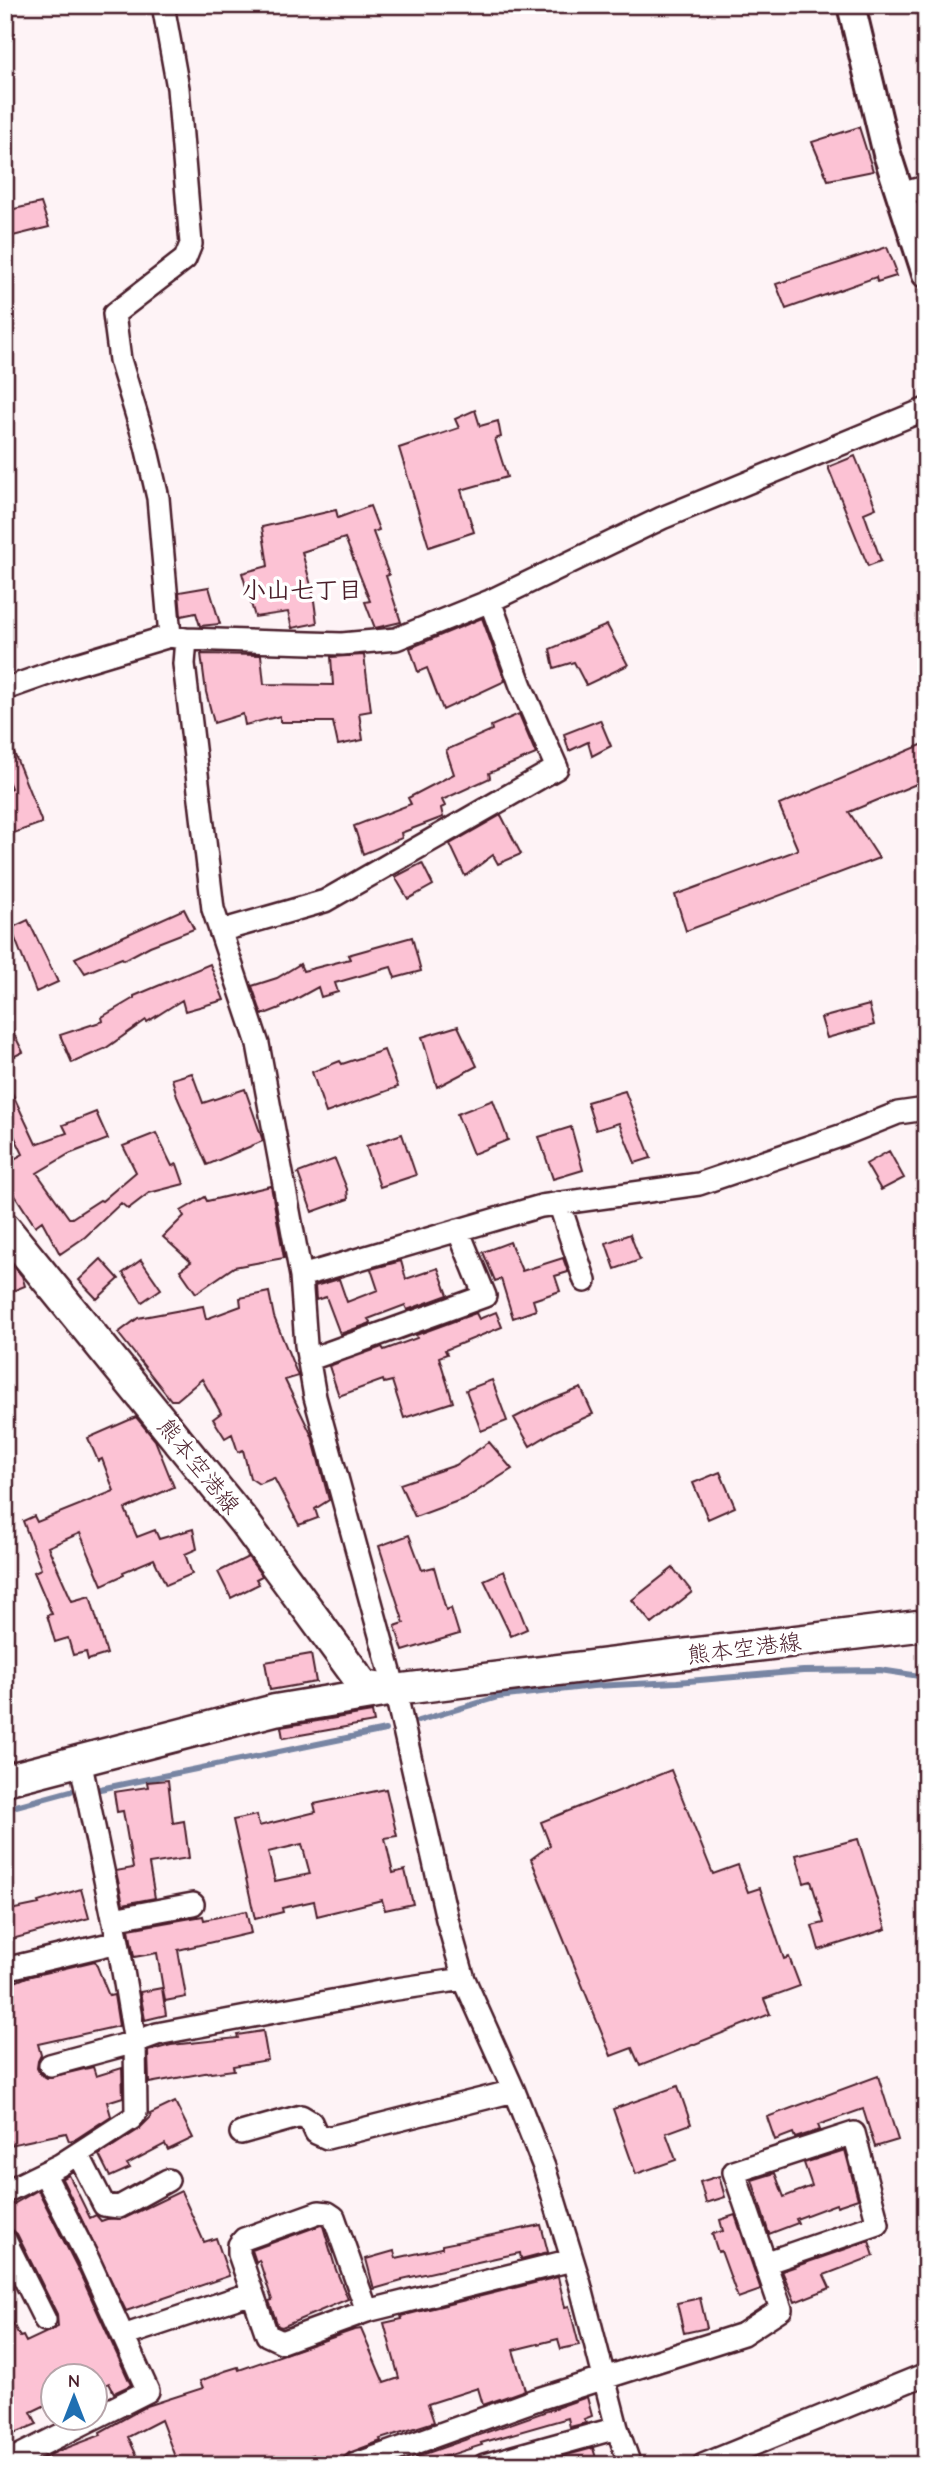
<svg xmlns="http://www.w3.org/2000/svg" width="931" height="2470" viewBox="0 0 931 2470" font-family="'Comic Neue','Klee One',sans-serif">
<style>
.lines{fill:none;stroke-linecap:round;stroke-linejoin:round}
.stream{stroke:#7885a3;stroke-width:6}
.building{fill:#fcc2d4;stroke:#4a1f2b;stroke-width:2;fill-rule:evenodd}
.minor-casing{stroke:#4a1f2b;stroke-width:26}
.tertiary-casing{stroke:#4a1f2b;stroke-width:32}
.secondary-casing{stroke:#4a1f2b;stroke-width:35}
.minor{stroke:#fff;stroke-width:21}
.tertiary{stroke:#fff;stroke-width:26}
.secondary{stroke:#fff;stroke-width:30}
.labels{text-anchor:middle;stroke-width:7;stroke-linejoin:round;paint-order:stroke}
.street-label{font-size:23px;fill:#4a1f2b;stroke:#fff}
.neighbourhood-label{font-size:24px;font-weight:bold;fill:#4a1f2b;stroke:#fff}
</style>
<rect width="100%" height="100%" fill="#fef3f6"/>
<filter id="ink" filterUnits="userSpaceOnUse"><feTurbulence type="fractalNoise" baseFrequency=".0143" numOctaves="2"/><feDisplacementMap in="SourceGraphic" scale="14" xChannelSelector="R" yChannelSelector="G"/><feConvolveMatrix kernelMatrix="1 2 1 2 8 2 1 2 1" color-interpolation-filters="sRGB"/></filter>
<g filter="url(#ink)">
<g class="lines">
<path class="stream" d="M418,1721L498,1697L593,1686L677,1682L803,1671L880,1670L926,1677
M100,1789L385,1730
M5,1809L71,1791"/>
</g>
<path class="building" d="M859,127L873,171L828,180L812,142Z
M41,203L49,227L5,238V211Z
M887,247L896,270L894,271L896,276L877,282L876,277L786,309L776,284Z
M475,410L480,426L498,421L501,437L495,439L507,477L461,490L474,532L429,547L399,448L459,428L455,419Z
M855,456L876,508L864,513L881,561L868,566L828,467Z
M370,506L379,530L373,532L389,575L386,576L401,622L375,628L365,602L370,601L345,538L302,552L313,593L317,623L292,628L288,612L255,617L242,573L268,566L262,527L336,510L338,518Z
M209,587L220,624L200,626L196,613L181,616L179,592Z
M482,618L505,681L443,710L427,668L418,672L410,648Z
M607,625L628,665L586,685L574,662L554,668L550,649Z
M201,654L261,655L264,684L333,685L331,657L364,655L371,711L359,713L363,740L338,745L333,722H280V716L245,725L243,714L214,723L206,692Z
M519,714L536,754L489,773L490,778L442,800L445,806L441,808L443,817L401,833L402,838L363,854L354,826L411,804L408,798L454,774L446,750L492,730L491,726Z
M600,720L611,746L592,756L588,742L569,751L564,734Z
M5,730L42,823L5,836V791L11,788L5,773Z
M926,743V780L849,812L879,858L686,931L675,895L798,850L779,805Z
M501,815L521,854L498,864L493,855L465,876L450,844Z
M422,863L433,885L408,899L395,877Z
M184,909L194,929L150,946L124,960L122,958L85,973L75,958Z
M28,920L58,982L36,992L11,928Z
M412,937L421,971L395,978L391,967L335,983L338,992L321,997L318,987L280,1008L262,1015L252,986L277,978L300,964L303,971L350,959L348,955Z
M210,964L224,1000L185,1011L182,1000L147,1022L146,1020L106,1048L72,1063L60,1035L103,1021L102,1017L134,998V996Z
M869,1005L874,1025L827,1038L821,1018Z
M5,1016L23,1052L5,1061Z
M458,1026L477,1066L437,1087L422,1037Z
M384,1050L398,1087L326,1113L312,1072L340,1061L342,1064Z
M192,1073L203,1103L245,1089L263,1141L207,1165L178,1099L172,1079Z
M5,1078L36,1144L67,1133L63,1125L96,1112L108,1139L69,1154L37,1173L69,1218H72L100,1200L102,1201L136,1172L123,1146L156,1133L172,1166L177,1164L184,1184L149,1193L128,1209L121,1203L85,1237L60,1254L42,1221L35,1226L5,1180V1164L23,1154L5,1117Z
M625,1091L651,1158L635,1163L619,1123L596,1130L587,1102Z
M493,1100L508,1140L473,1154L457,1114Z
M571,1127L583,1170L553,1179L539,1137Z
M402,1134L416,1175L380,1187L366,1146Z
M889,1151L904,1178L881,1190L866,1164Z
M335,1159L347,1189L348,1199L312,1212L298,1173Z
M271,1186L284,1258L234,1267L196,1293L180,1270L191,1262L163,1237L184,1216L181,1211L205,1197L207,1201Z
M630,1234L640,1260L615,1269L606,1243Z
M510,1242L522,1271L563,1258L568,1272L555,1276L560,1291L533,1300L536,1310L513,1318L501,1279L495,1281L483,1252Z
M5,1256L22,1276L25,1286L5,1294Z
M101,1259L119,1279L97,1299L79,1280Z
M141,1260L161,1289L142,1302L123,1273Z
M401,1261L406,1279L438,1268L448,1295L407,1310L405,1305L368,1319L371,1323L340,1334L326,1297L316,1300L315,1286L339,1279L347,1302L378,1290L371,1269Z
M269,1292L274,1317L298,1376L285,1380L312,1436L329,1500L315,1509L318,1518L299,1525L274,1478L259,1484L250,1478L243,1450L238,1452L232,1434L225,1438L213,1419L221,1413L202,1379L177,1400H171L118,1333L138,1318L203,1306L206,1319L241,1306L240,1298Z
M496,1312L502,1327L445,1350L447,1354L439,1357L453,1402L404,1418L392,1381L384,1383L383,1380L339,1396L329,1366L382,1347L384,1350L417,1338L416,1335L476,1313L479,1319Z
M492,1380L507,1421L481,1431L466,1390Z
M581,1388L593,1414L555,1431L530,1446L514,1418L545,1402Z
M136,1417L155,1440L174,1487L125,1509L137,1537L155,1530L159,1539L193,1529L197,1549L185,1554L192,1574L166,1585L154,1559L123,1572L124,1575L102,1585L80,1533L48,1547L72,1601L90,1596L107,1654L88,1660L86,1652L73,1655L68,1638L55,1642L47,1615L52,1614L34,1572L41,1569L23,1521L34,1516L37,1522L114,1491L102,1459L98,1461L88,1438Z
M489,1442L512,1469L466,1498L415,1517L400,1484L456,1465Z
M720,1472L735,1507L708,1519L693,1483Z
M409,1535L422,1570L434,1567L446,1610L451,1608L459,1634L403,1651L395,1626L404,1623L379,1546Z
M248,1557L262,1576L256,1579L259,1584L231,1598L218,1572Z
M673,1568L692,1592L652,1624L632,1600Z
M504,1571L527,1629L511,1636L484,1580Z
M311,1654L316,1682L270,1690L265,1662Z
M372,1712L374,1722L283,1738L281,1727Z
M671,1770L713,1874L738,1865L748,1892L760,1888L784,1959L789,1957L800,1986L764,1999L770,2014L640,2066L632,2048L611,2056L531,1859L550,1845L541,1822Z
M168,1780L173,1823L184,1821L189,1858L149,1864L155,1898L123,1904L116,1871L133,1868L123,1811L117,1812L114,1792L148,1787L147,1782Z
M386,1789L397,1836L385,1838L393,1873L405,1870L413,1904L385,1910L382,1900L317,1916L314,1901L282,1908L283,1912L255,1919L233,1820L257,1815L259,1826L316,1812L314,1804ZM302,1844L310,1874L275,1881L268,1852Z
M858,1839L886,1929L819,1950L812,1926L824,1923L811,1881L804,1883L796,1855Z
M81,1889L89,1918L5,1941V1911L39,1904L38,1902Z
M246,1911L251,1933L178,1950L186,1997L165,2001L157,1953L134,1957L129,1929L203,1916L204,1920Z
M95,1961L109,1996L114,1995L119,2026L38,2044L41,2055L38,2061L37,2068L40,2074L47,2078L93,2067L96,2076L122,2068L123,2097L107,2102L111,2116L76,2139L69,2141L66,2133L5,2146V1986L27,1977Z
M162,1988L166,2015L145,2020L140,1992Z
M263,2031L268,2060L233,2066L234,2070L211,2073L210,2072L149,2083L148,2051L171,2045L238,2038L237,2035Z
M878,2076L898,2140L875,2147L863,2109L818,2125L820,2130L795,2138L793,2133L775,2140L767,2117Z
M678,2086L691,2124L666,2133L676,2160L636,2174L613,2109Z
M175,2102L193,2138L168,2150L165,2144L127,2164L130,2168L110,2177L99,2155L138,2130L151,2117L150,2114Z
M845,2150L858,2199L837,2206L836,2204L796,2219L798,2223L769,2234L752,2180L775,2173L784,2197L812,2186L804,2163Z
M69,2175L90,2218L96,2215L101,2221L107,2219L125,2218L181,2191L204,2242L216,2238L229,2276L126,2311L62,2179Z
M719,2176L725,2197L706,2203L700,2182Z
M38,2190L77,2267L131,2385L114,2393L109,2383L99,2388L94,2376H52V2402L31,2412L37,2424L5,2437V2309L20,2337L23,2336L26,2342L58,2327L57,2314L17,2234L10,2228L5,2218V2209Z
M735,2215L761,2290L738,2298L721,2251L718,2252L712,2234L723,2231L720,2220Z
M321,2225L323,2226L336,2270L348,2299L282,2327L278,2326L273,2312L269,2301L272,2300L259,2260L256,2262L252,2250Z
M541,2225L548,2252L521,2259L520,2253L500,2257L402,2279V2281L374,2289L366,2259L394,2251L396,2258L442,2248V2245Z
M869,2241L874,2256L824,2275L830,2288L795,2302L782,2271Z
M558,2277L565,2307L569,2306L579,2345L561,2349L558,2339L513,2350L525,2390L483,2405L478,2388L428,2404L434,2422L380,2439L381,2441L349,2453L344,2457L341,2465H314L313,2455L286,2465H178L161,2420L128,2437L141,2465H31L56,2452L101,2435L100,2432L147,2406L203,2388L200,2381L225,2371L238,2367L239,2370L354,2330L361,2329L384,2383L399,2378L384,2323L402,2319L401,2316Z
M700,2298L707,2328L684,2333L677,2303Z
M587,2397L592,2416L584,2419L586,2423L570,2427L568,2418L481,2443L482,2445L419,2465L416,2457Z
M593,2448L598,2465H535V2464Z"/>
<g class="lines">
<defs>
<path id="minor" d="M163,5L178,88L191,244L185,259L114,314L120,360L146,446L158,498L170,636
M900,194L926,187
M186,639L184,664L213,909L258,1044L301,1276L306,1345L315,1397L395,1690L447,1919L464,1979L514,2091L544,2167L580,2284L617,2428L630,2465
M5,689L70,666L170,636L186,639L342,644L396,639L490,601L662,518L926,409
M220,931L325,901L557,768L521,686L490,601
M559,1203L585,1281
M301,1276L541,1206L699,1184L843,1135L898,1113L926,1109
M308,1360L485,1296L458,1230
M113,1919L193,1904
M5,1969L118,1942
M50,2065L135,2042L118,1942L80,1760
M241,2133L301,2116L311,2122L316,2133L327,2138L514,2091
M78,2154L104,2205L119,2207L168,2180
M5,2192L60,2165L131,2119L136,2113L135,2042L157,2034L390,1990L464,1979
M5,2240L45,2320
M367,2311L334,2217L328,2213L319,2212L244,2239L239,2245V2254L267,2335L282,2342L367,2311L572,2260
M123,2336L252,2293
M5,2463L148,2391L89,2261L44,2173
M354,2465L535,2400L743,2334L781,2309L734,2172L854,2133L878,2224L765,2263
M484,2465L617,2428
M703,2465L926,2374"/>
<path id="tertiary" d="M851,5L887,154L926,274"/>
<path id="secondary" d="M5,1228L244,1522L364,1686L390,1690
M5,1780L275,1710L395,1690L926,1625"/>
</defs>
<use href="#minor" class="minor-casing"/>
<use href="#tertiary" class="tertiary-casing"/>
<use href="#secondary" class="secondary-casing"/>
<use href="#minor" class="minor"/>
<use href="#tertiary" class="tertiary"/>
<use href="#secondary" class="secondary"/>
</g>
</g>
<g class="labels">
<g class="street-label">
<text transform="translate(199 1466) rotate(51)" y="8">熊本空港線</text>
<text transform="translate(744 1648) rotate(-7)" y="8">熊本空港線</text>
</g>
<g class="neighbourhood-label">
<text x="302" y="598">小山七丁目</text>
</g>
</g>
<rect width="931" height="2470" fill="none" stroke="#fff" stroke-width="28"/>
<rect x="14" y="14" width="903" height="2442" fill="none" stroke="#4a1f2b" stroke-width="2.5" filter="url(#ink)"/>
<g transform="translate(74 2397)"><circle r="33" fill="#ffffff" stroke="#b7a5aa" stroke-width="2"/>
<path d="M0-5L12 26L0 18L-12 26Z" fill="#1f6fb2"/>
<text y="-10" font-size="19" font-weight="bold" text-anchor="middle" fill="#4a1f2b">N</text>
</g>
</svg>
